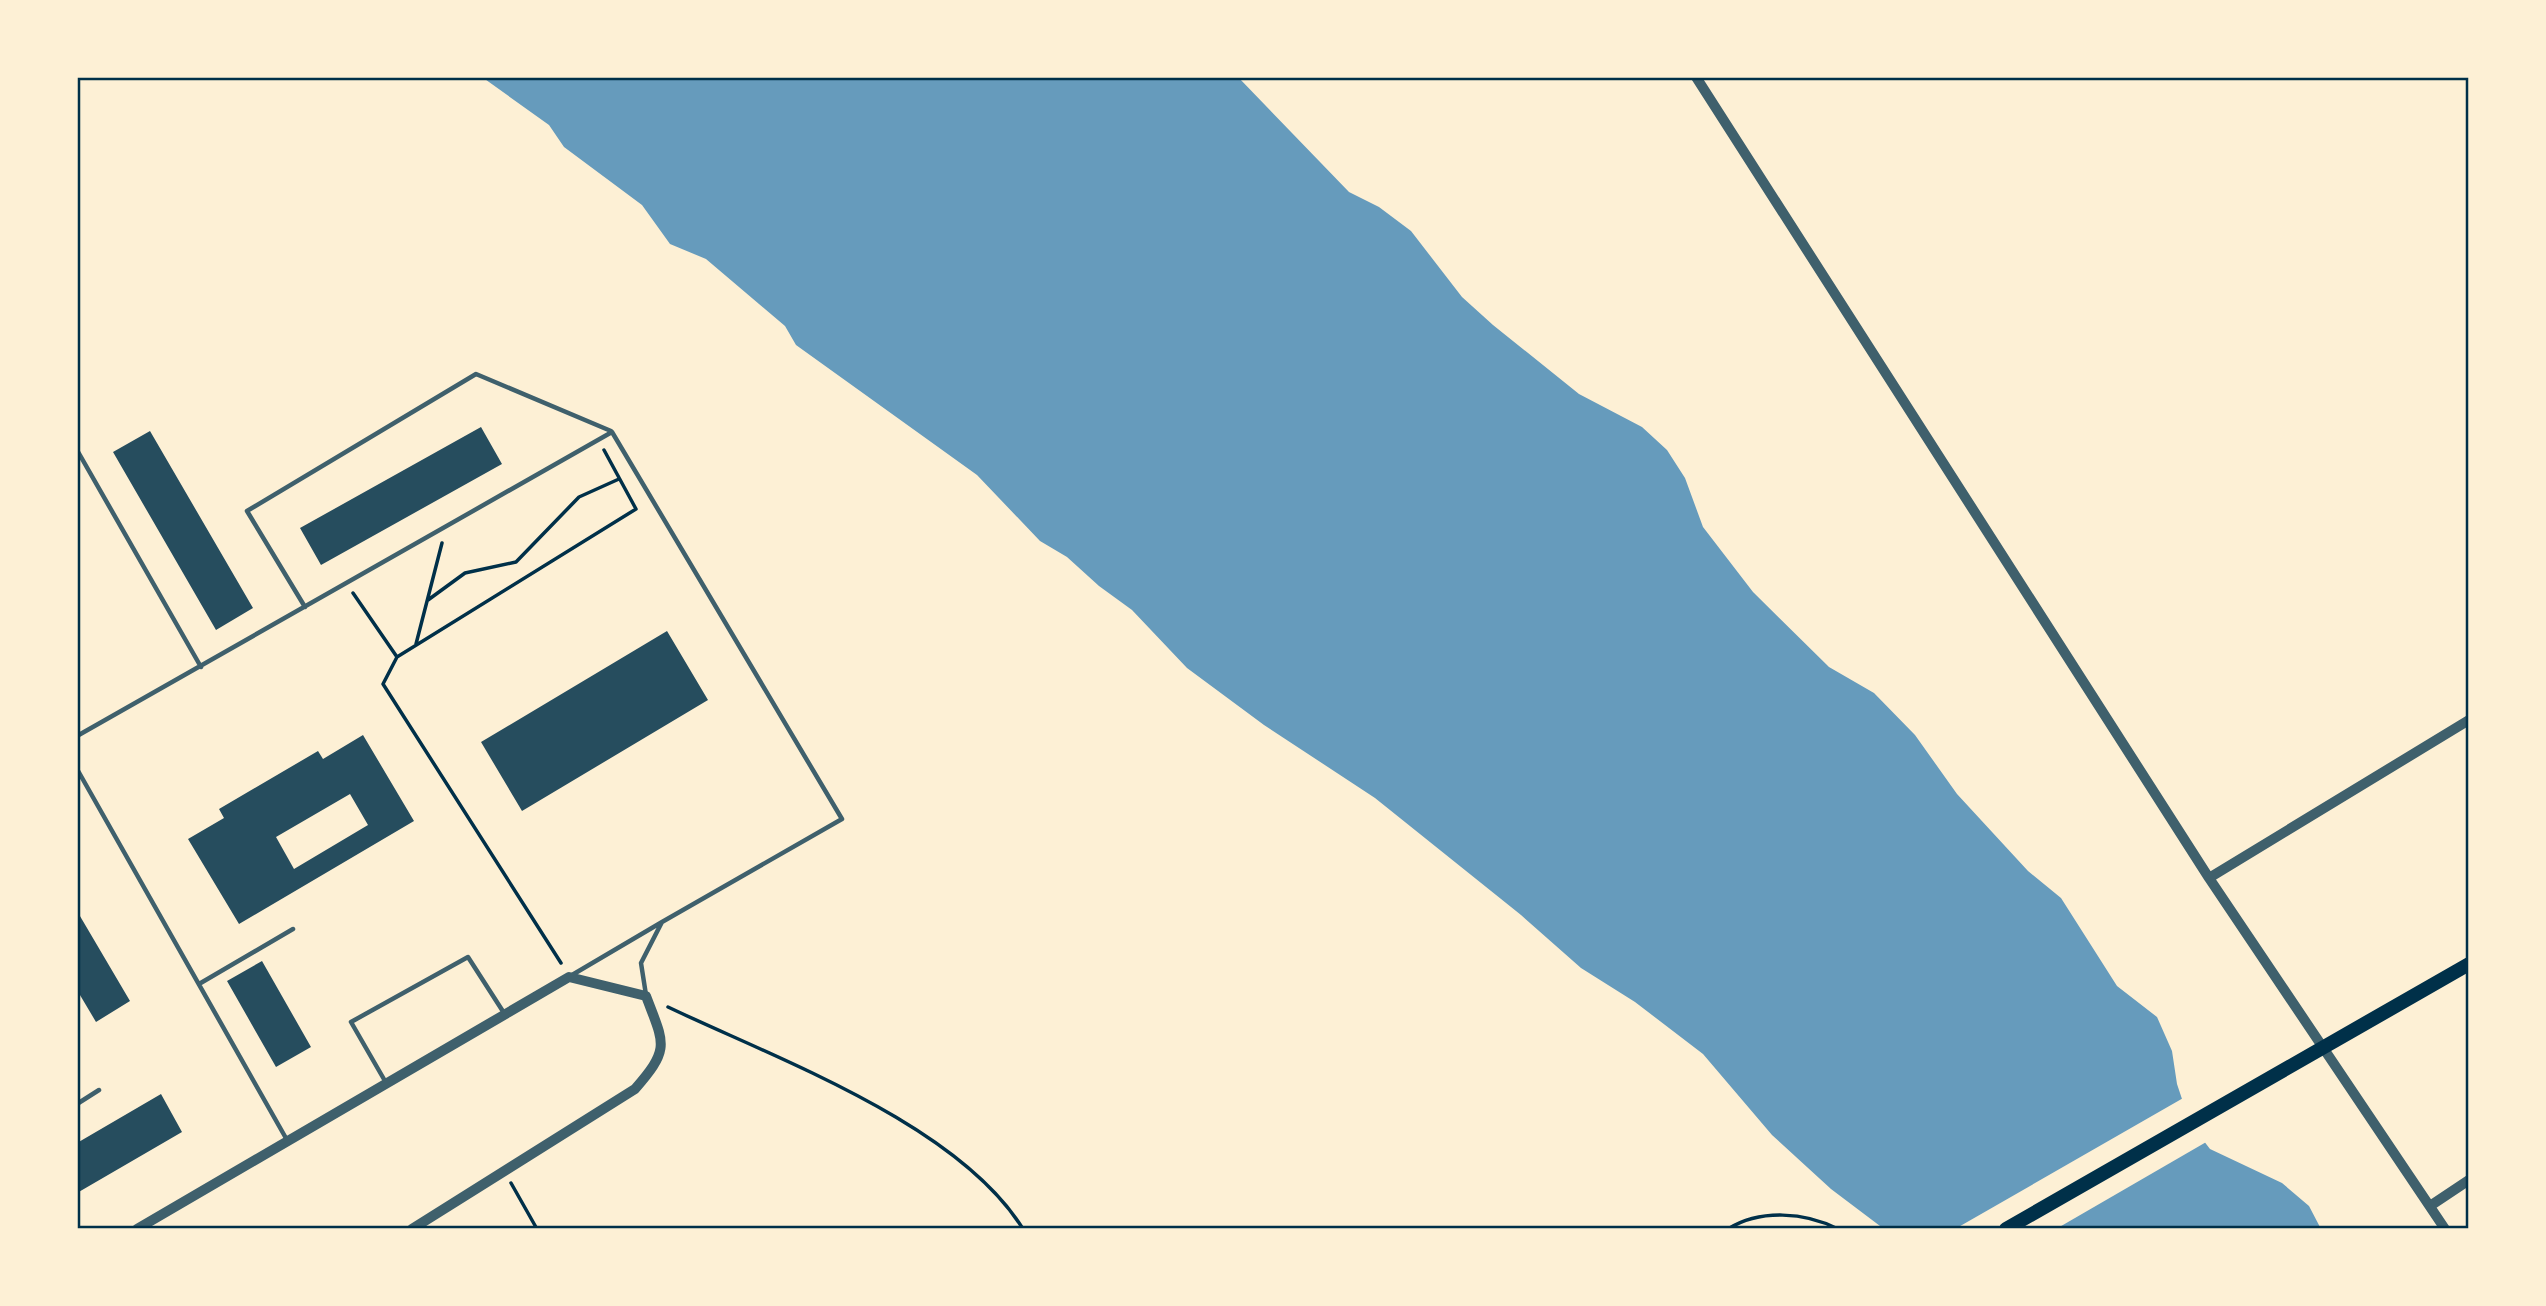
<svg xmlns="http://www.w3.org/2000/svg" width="2546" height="1306" viewBox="0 0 2546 1306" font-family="Barlow,sans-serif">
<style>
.water{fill:#669bbc}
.pier{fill:#fdf0d5}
.building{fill:#264d5e;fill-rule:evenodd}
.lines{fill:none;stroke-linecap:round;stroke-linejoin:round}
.path{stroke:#003049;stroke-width:3.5}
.service{stroke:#3f606c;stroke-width:4.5}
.tertiary{stroke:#3f606c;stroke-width:10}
.trunk{stroke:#003049;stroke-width:14}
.neatline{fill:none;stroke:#003049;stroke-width:2.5}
</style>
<rect width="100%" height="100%" fill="#fdf0d5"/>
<path class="water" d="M482,77H1238L1349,192L1379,207L1411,231L1462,297L1493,325L1579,394L1642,427L1667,450L1685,478L1703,527L1753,592L1829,667L1874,693L1915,735L1957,794L2028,871L2061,898L2117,986L2157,1017L2172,1051L2177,1084L2190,1123L2210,1149L2282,1183L2309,1206L2321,1229H1884L1831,1189L1772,1135L1703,1054L1635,1002L1581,968L1521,915L1375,798L1264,725L1187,668L1132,610L1099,586L1067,557L1040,541L977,475L796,345L785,326L706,259L670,244L642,205L564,147L549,125Z"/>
<path class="pier" d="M2185,1097L2193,1121L2208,1141L2056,1229H1955Z"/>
<path class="building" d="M481,427L502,464L321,565L300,528Z
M150,431L253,608L216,630L113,452Z
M667,631L708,700L522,811L481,742Z
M363,735L414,821L239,924L188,839L224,818L219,809L318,751L323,759ZM350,794L368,825L294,869L276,837Z
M77,911L130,1001L96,1022L77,990Z
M262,961L311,1047L276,1067L227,981Z
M161,1094L182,1132L77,1193V1143Z"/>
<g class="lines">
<path class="path" d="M353,593L397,657L636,509L604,450
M428,600L465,573L516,562L579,497L619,479
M416,644L442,543
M397,657L383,684L561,963
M668,1007C777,1059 958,1124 1023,1229
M511,1183L537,1229
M1728,1229C1760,1209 1805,1212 1838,1229"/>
<path class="service" d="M77,450L201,667
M305,607L247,511L476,374L611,431
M77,736L612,432L842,819L662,922
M77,769L287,1140
M572,975L662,922L641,963L646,995
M199,984L293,929
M385,1081L351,1022L468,957L504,1013
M77,1104L99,1090"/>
<path class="tertiary" d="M1696,77L2209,878L2445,1229
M2209,878L2469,720
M2430,1206L2469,1180
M137,1229L569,977L646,996C664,1044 671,1048 635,1089L412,1229"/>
<path class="trunk" d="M2006,1229L2469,964"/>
</g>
<rect width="2546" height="1306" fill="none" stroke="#fdf0d5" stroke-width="158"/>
<rect x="79" y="79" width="2388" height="1148" class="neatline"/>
</svg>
